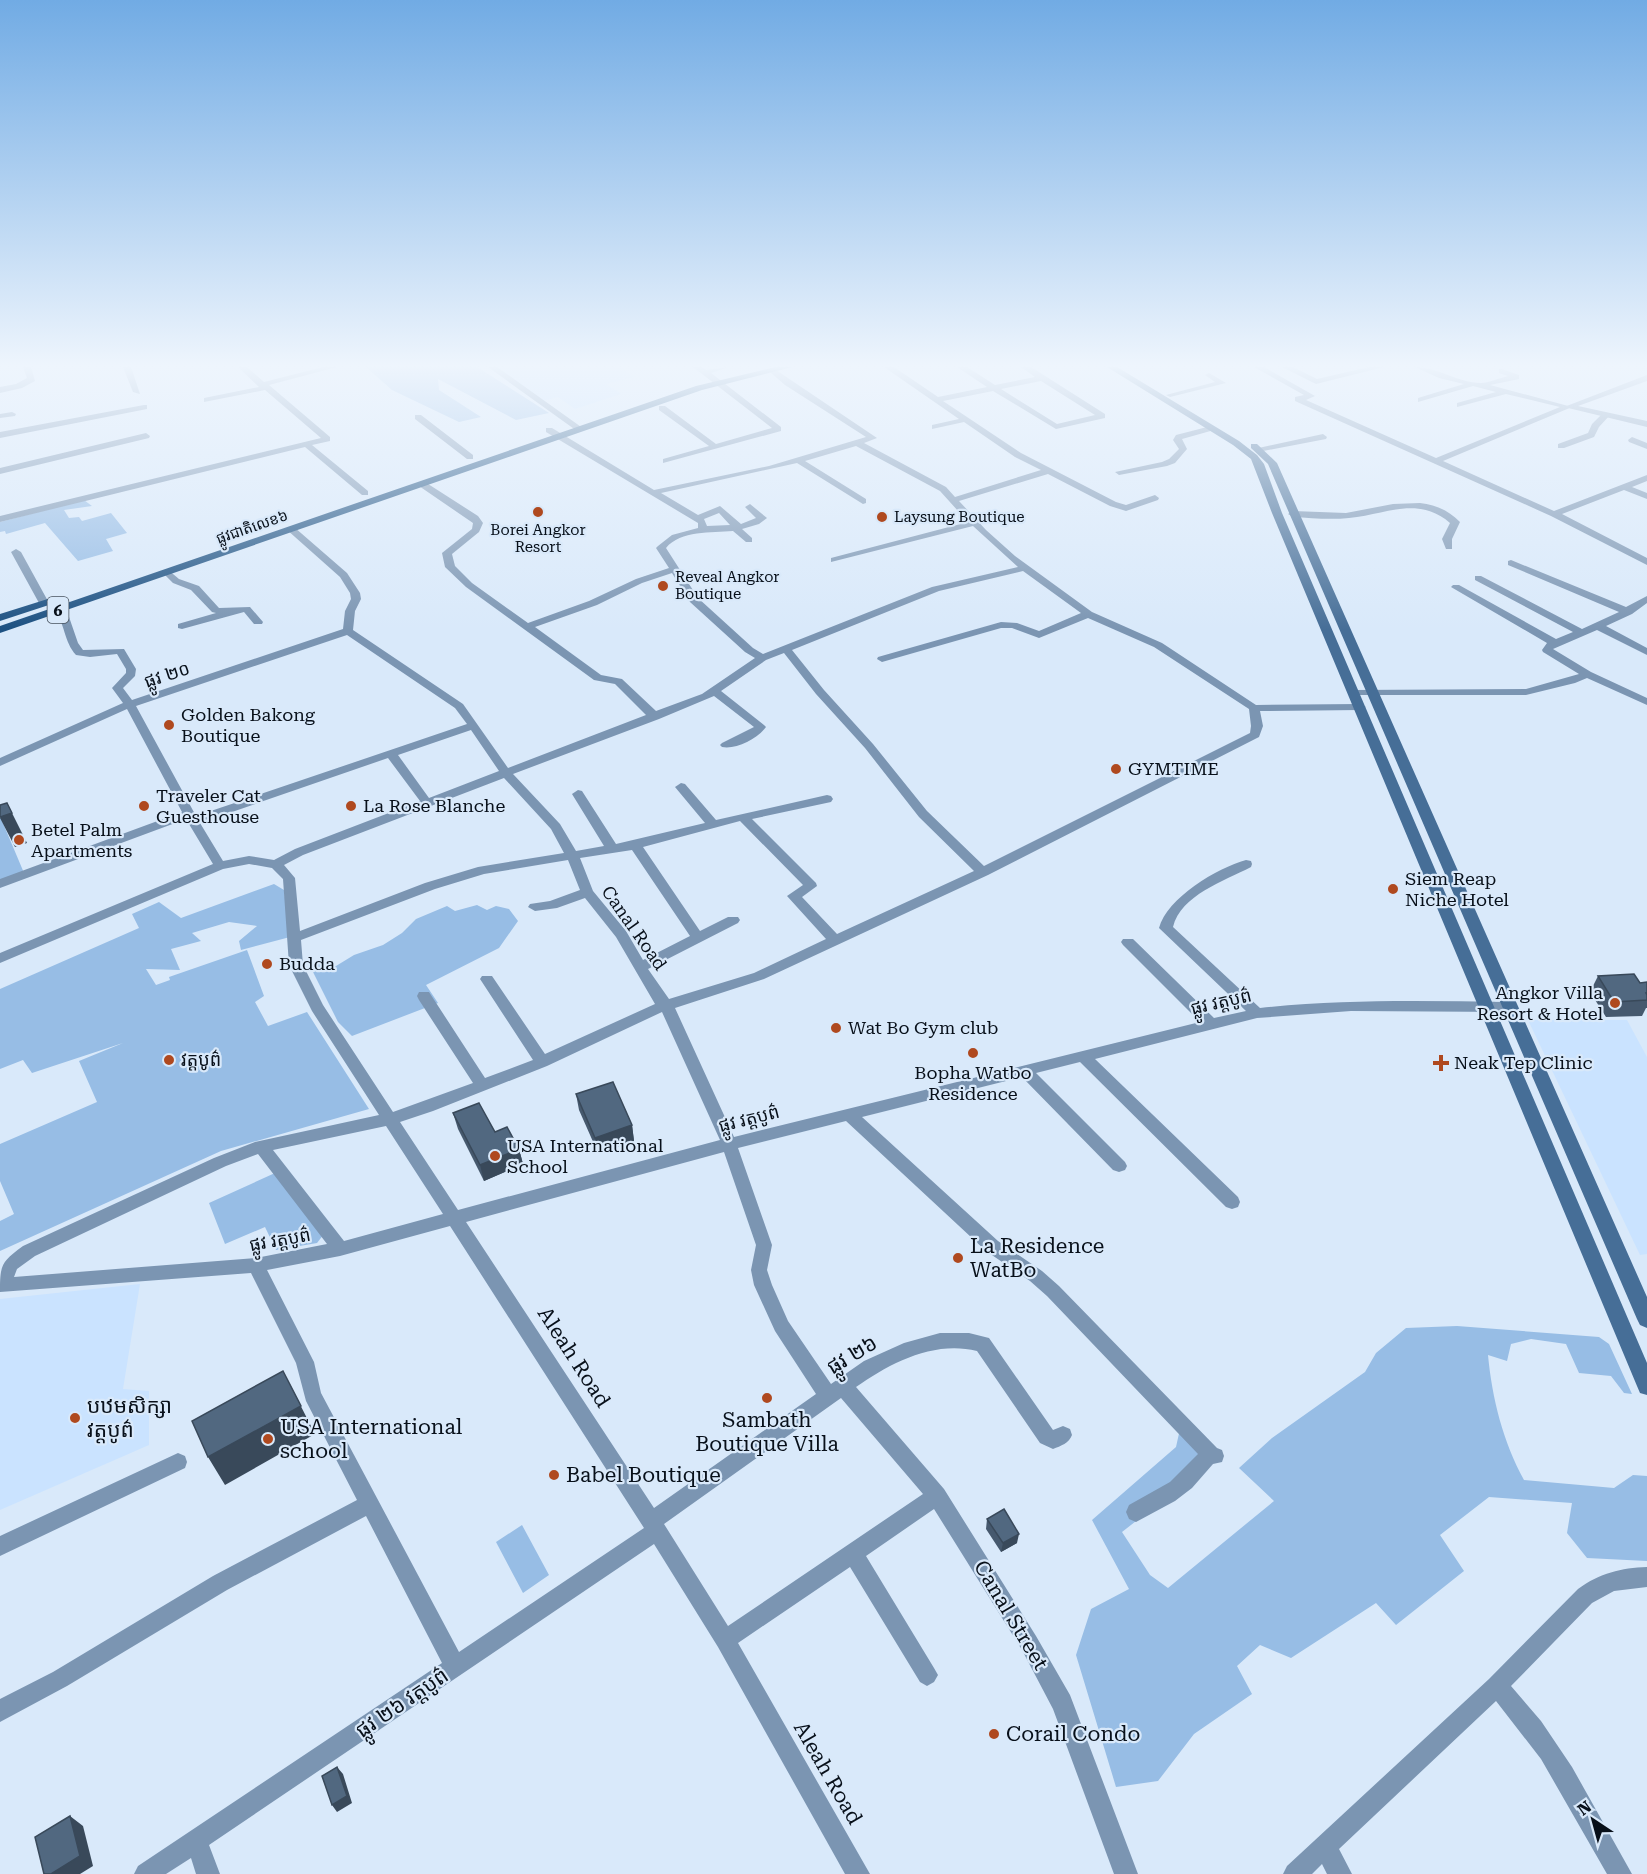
<svg xmlns="http://www.w3.org/2000/svg" width="1647" height="1874" viewBox="0 0 1647 1874" font-family="'Roboto Serif','Noto Sans Khmer',serif">
<style>
.built{fill:#cae3ff}
.green{fill:#97bde5}
.lines{fill:none;stroke-linecap:round;stroke-linejoin:round}
.minor{fill:#7b95b2;fill-rule:evenodd}
.tertiary{fill:#7b95b2;fill-rule:evenodd}
.secondary{fill:#466e97;fill-rule:evenodd}
.primary{fill:#1d5182;fill-rule:evenodd}
.wall{fill:#46596e}
.shaded-wall{fill:#39495a}
.building{fill:#516880;stroke:#39495a;stroke-width:1.5}
.poi-dot{fill:#af491f;stroke:#d9e9fa;stroke-width:2}
.labels{text-anchor:middle;stroke-width:4.5;stroke-linejoin:round;paint-order:stroke}
.far-poi-label{font-size:15px;fill:#08101a;stroke:#d9e9fa;text-anchor:start}
.far-street-label{font-size:15px;fill:#08101a;stroke:#d9e9fa}
.shield{fill:#d9e9fa;stroke:#47515d;stroke-width:1.5}
.shield-label{font-size:16px;font-weight:bold;fill:#08101a}
.street-label{font-size:18px;fill:#08101a;stroke:#d9e9fa}
.poi-label{font-size:18px;fill:#08101a;stroke:#d9e9fa;text-anchor:start}
.near-poi-label{font-size:21px;fill:#08101a;stroke:#d9e9fa;text-anchor:start}
.near-street-label{font-size:21px;fill:#08101a;stroke:#d9e9fa}
</style>
<rect width="100%" height="100%" fill="#d9e9fa"/>
<path class="built" d="M495,367H618L634,377L606,384L621,394L575,409L558,397L543,401Z
M1528,1020H1627L1647,1057V1254L1640,1255Z
M140,1284L123,1389L149,1391V1445L0,1510V1299Z"/>
<path class="green" d="M366,367H477L549,413L516,420L438,379L439,390L481,417L459,422L392,390Z
M84,500L92,506L64,510L69,518L79,517L82,521L111,513L127,533L106,539L113,551L78,561L45,523L6,534L5,531L0,532V522Z
M0,816L24,873L0,881Z
M274,884L284,890L290,937L241,950L239,941L257,926L229,922L192,933L201,941L171,949L180,970L146,969L156,985L170,980L169,977L247,950L264,996L255,1002L268,1026L307,1012L369,1109L221,1151L0,1251V1221L14,1214L0,1181V1144L97,1102L79,1061L123,1043L32,1073L23,1060L0,1069V989L139,928L132,914L159,902L181,918Z
M477,905L487,910L496,906L509,909L518,921L499,948L426,985L438,1003L352,1036L338,1022L308,962L336,966L354,955L383,945L402,933L416,919L447,906L455,911Z
M275,1173L324,1234L317,1243L276,1250L265,1227L225,1244L209,1203Z
M1457,1326L1599,1337L1609,1344L1632,1394L1624,1393L1611,1376L1579,1373L1566,1344L1531,1339L1511,1344L1507,1361L1488,1355C1492,1398 1503,1442 1524,1480L1614,1488L1633,1475L1647,1476V1561L1587,1558L1567,1533L1572,1503L1489,1497L1440,1535L1464,1571L1396,1625L1376,1603L1291,1658L1260,1645L1237,1666L1252,1694L1194,1734L1158,1781L1116,1787L1076,1655L1091,1609L1129,1589L1092,1520L1176,1447L1180,1429L1213,1461L1122,1532L1150,1575L1168,1588L1274,1501L1239,1468L1272,1438L1365,1372L1376,1353L1406,1328Z
M522,1525L549,1575L523,1593L496,1542Z"/>
<g class="lines">
<path class="minor" d="M123,367H131L140,394L133,392Z
M238,367H247L264,382L323,367H337L269,385L330,437V441L312,445L368,491V495H362L305,447L0,522V516L321,438L265,390L204,402V398L259,387Z
M488,367H497L584,429L577,431Z
M693,367H702L706,370L729,367L711,373L781,427V431L663,463V459L709,446L659,410V406H665L716,444L772,428Z
M884,367H894L938,397L987,387L957,367H967L995,385L1035,377L1021,367H1031L1105,414V418L1056,429L993,391L943,401L1021,453L1116,502L1126,505L1155,495L1159,498L1158,500L1126,511L1110,506L1048,474L959,501L986,530L1015,556L1092,612L1162,643L1256,705L1360,704L1366,707L1360,710L1260,711L1263,726L1259,737L988,875L764,979L675,1008L734,1137L1200,1022L1123,945L1121,942L1123,939H1133L1214,1018L1246,1011L1159,928C1167,898 1217,868 1246,860L1251,861L1252,864L1251,867C1224,881 1181,895 1173,927L1260,1008C1343,999 1425,1001 1508,1002L1513,1003L1515,1007L1513,1011L1508,1012L1351,1011L1257,1018L1095,1059L1238,1197L1240,1202L1238,1207L1232,1209L1226,1207L1080,1062L1036,1073L1125,1162L1127,1166L1125,1170L1119,1172L1113,1170L1022,1077L862,1117L998,1241L1042,1271L1059,1286L1217,1448L1222,1450L1224,1456L1222,1462L1213,1464L1192,1488L1175,1501L1136,1522L1129,1519L1126,1512L1129,1505L1170,1482L1198,1454L1047,1296L1030,1281L986,1251L846,1121L738,1148L772,1245L767,1270L772,1285L788,1321L831,1384L864,1361L904,1343L940,1333H969L989,1338L1053,1430L1063,1426L1070,1429L1072,1435C1069,1443 1061,1446 1053,1449L1040,1443L977,1351C934,1340 890,1363 856,1387L944,1489L1036,1636L1070,1695L1138,1874H1114L1053,1709L1022,1650L934,1509L866,1556L934,1668L938,1675L934,1682L927,1686L920,1682L850,1567L738,1643L870,1874H845L718,1647L654,1544L209,1845L220,1874H196L191,1858L166,1874H134L138,1866L442,1663L366,1516L227,1590L67,1686L0,1722V1699L53,1672L213,1576L357,1500L306,1401L296,1363L251,1273L0,1292C0,1265 1,1262 23,1246L214,1158L255,1142L379,1115L312,1011L289,965L283,879L272,868L249,864L223,869L0,963V953L213,864L186,819L0,888V879L182,812L127,709L0,766V758L123,703L112,688L126,673V669L117,654L90,657L76,655C64,642 65,623 54,609L59,606L68,614L78,643L83,650L124,649L136,669L135,676L123,688L132,700L343,629L345,611L351,599L350,593L340,577L286,529L294,527L347,573L360,593L361,599L355,611L353,630L463,704L508,768L646,715L615,684L594,680L466,587L445,567L442,553L472,529L473,523L419,486V482H425L478,516L483,523L479,532L452,554L455,566L472,583L528,623L589,601L636,579L669,568L656,548L658,546L672,535L698,528V523L546,432V428H552L654,490L769,466L866,437L785,385L770,372V368H773L877,438L864,443L946,487L955,497L1041,470L1015,457L964,422L932,429V425L959,419ZM1041,381L1095,415L1057,424L1001,389ZM856,446L940,491L968,522L831,558V562L973,526L1018,567L932,587L763,654L753,648L698,598L666,548C681,530 711,533 733,531L746,542H752V538L742,529L759,524L767,518L750,504L745,507L756,518L741,524L720,506L698,515L661,493L797,463L863,504L866,503V499L805,461ZM719,513L730,525L707,526L704,519ZM1023,571L1081,613L1039,631L1017,623L1001,622L878,657L877,659L882,662L1001,628H1012L1039,638L1088,618L1154,647L1249,709L1251,726L1250,733L984,866L927,811L873,744L824,690L792,650L939,591ZM672,573L690,602L745,652L755,658L702,694L656,711L622,679L601,675L535,627L597,605L642,583ZM347,635L455,708L467,724L196,816L136,706ZM784,653L816,694L865,748L919,817L974,871L837,934L802,897L817,886L816,883L752,819L831,802L833,799L831,796L827,795L716,820L685,784L681,783L675,787L705,823L616,844L582,791L578,790L572,794L604,846L576,851L560,824L513,774L659,719L714,696L754,727L722,743L720,745L722,747C736,750 758,738 766,727L764,725L721,691L766,660ZM471,730L499,771L429,798L398,755ZM388,758L420,801L295,849L274,860L249,856L223,861L200,823ZM504,778L551,829L564,853L478,867L425,883L300,931L295,878L284,865L303,855ZM740,821L803,885L787,896L826,939L754,973L669,999L648,969L738,923L740,920L738,917H728L700,931L643,847ZM632,850L690,936L643,960L626,931L593,891L580,858ZM568,860L580,890L550,901L530,904L528,907L535,911L557,908L585,898L616,937L655,1004L545,1054L492,976H482L480,979L482,982L533,1060L485,1078L429,992H419L417,996L419,1000L473,1083L393,1112L323,1005L303,965L301,940L435,889L484,874ZM662,1012L720,1140L458,1210L400,1122L433,1111L547,1066ZM386,1126L443,1214L344,1241L273,1150ZM724,1152L756,1245L751,1270L754,1285L775,1331L816,1394L654,1508L466,1222ZM258,1154L327,1244L256,1258L14,1277L17,1269L35,1256L226,1166ZM450,1226L644,1528L459,1652L321,1393L314,1362L267,1270L340,1256ZM841,1398L923,1494L728,1626L664,1524Z
M1254,367H1264L1315,396L1306,400L1436,458L1560,407L1506,394L1457,407V403L1496,392L1473,386L1418,402V398L1464,384L1439,378L1415,367C1438,367 1458,383 1481,383C1488,383 1500,378 1508,376L1499,373V369H1502L1519,375V379L1490,385L1572,407L1443,461L1554,511L1647,475V481L1632,487L1647,493V499L1624,490L1562,514L1647,558V565L1551,516L1295,401V397L1304,395Z
M1282,367H1293L1317,379L1369,367H1384L1316,384Z
M1209,373L1226,383L1170,397L1166,395L1215,382L1205,375Z
M144,405H147V409L0,438V432Z
M12,412L16,414L15,416L0,418V414Z
M1603,413L1610,415L1599,427L1594,437L1564,448H1558V444L1588,433L1592,424Z
M415,415H421L473,455V459H467L415,419Z
M1211,426H1214V430L1182,439L1187,449L1175,463L1167,466L1119,475L1115,472L1162,462L1169,459L1179,449L1173,440L1176,435Z
M146,433L150,436L149,438L0,474V468Z
M1323,434L1327,437L1326,439L1258,452L1254,449Z
M1632,437L1647,443V449L1629,442L1628,440Z
M1420,503C1436,505 1448,510 1460,522L1452,539V549H1446L1442,539L1450,523C1418,495 1385,515 1349,518C1330,520 1311,518 1293,517L1288,514L1293,511L1346,513L1393,504Z
M16,549L21,552L49,603L48,605H40L39,603L11,552Z
M1511,560L1626,607L1647,596V603L1632,614L1606,626L1647,648V655L1597,630L1553,649L1591,672L1647,698V705L1587,678L1575,683L1526,695H1350V691L1354,690L1526,689L1579,674L1543,652L1542,650L1547,643L1451,587L1453,585H1459L1556,639L1573,632L1475,580V576H1481L1582,629L1619,612L1508,565V561Z
M167,569L179,579L199,586L219,608L250,607L263,622L262,624H254L244,612L182,629L178,628V624L216,613L212,612L191,590L173,583L162,572Z
M178,1453L185,1456L187,1462L185,1468L0,1556V1536Z
M1647,1567V1587L1614,1591L1592,1603L1511,1686L1541,1721L1572,1767L1632,1874H1607L1541,1759L1496,1701L1339,1849L1352,1874H1327L1322,1864L1312,1874H1283L1287,1866L1489,1679L1578,1589C1600,1573 1621,1568 1647,1567Z"/>
<path class="tertiary" d="M23,367H31L35,381L22,388L0,393V387L16,384L27,378Z
M1647,375V381L1578,406L1647,421V427L1564,407Z"/>
<path class="secondary" d="M1107,367H1117L1239,441L1257,455L1264,464L1282,513L1647,1363V1395L1640,1393L1637,1386L1272,513L1251,459L1233,445Z
M1251,444H1257L1277,463L1647,1297V1328L1640,1325L1637,1319L1268,464L1251,448Z"/>
<path class="primary" d="M776,367H792L702,390L0,633V626L696,386Z
M54,597L58,598V602L0,621V614Z"/>
</g>
<path class="wall" d="M1598,976L1640,983L1647,982V1008H1646L1642,1016L1606,1017L1590,992Z
M576,1094L632,1125L634,1141L598,1153L579,1110Z
M453,1113L495,1132L519,1149L523,1164L484,1181L458,1129Z
M987,1519L1017,1543L1001,1552L986,1529Z"/>
<path class="shaded-wall" d="M7,803L27,843L15,847L0,818Z
M632,1125L634,1141L598,1153L595,1138Z
M519,1149L523,1164L484,1181L480,1165Z
M283,1371L315,1434L225,1485L208,1457Z
M1019,1534L1017,1543L1001,1552L1003,1543Z
M337,1767L343,1774L352,1803L337,1812L332,1805Z
M70,1816L83,1826L93,1866L80,1874H51Z"/>
<path class="building" d="M7,803L12,813L0,817V805Z
M1634,974L1640,983L1647,982V993H1646L1647,995V1000L1614,1002L1598,976Z
M613,1082L632,1125L595,1138L576,1094Z
M479,1103L495,1132L507,1127L519,1149L480,1165L453,1113Z
M283,1371L301,1406L208,1457L192,1421Z
M1004,1509L1019,1534L1003,1543L987,1519Z
M337,1767L347,1796L332,1805L322,1776Z
M70,1816L80,1856L51,1874H44L35,1837Z"/>
<linearGradient id="sky" x2="0" y2="1"><stop stop-color="#71abe4"/><stop offset="0.58" stop-color="#eef5fd"/><stop offset="1" stop-color="#eef5fd" stop-opacity="0"/></linearGradient>
<rect width="1647" height="630" fill="url(#sky)"/>
<g class="poi-dot">
<circle cx="538" cy="512" r="6"/>
<circle cx="882" cy="517" r="6"/>
<circle cx="663" cy="586" r="6"/>
<circle cx="169" cy="725" r="6"/>
<circle cx="1116" cy="769" r="6"/>
<circle cx="144" cy="806" r="6"/>
<circle cx="351" cy="806" r="6"/>
<circle cx="19" cy="840" r="6"/>
<circle cx="1393" cy="889" r="6"/>
<circle cx="267" cy="964" r="6"/>
<circle cx="1615" cy="1003" r="6"/>
<circle cx="836" cy="1028" r="6"/>
<circle cx="973" cy="1053" r="6"/>
<circle cx="169" cy="1060" r="6"/>
<path d="M1438 1054h6v6h6v6h-6v6h-6v-6h-6v-6h6z"/>
<circle cx="495" cy="1156" r="6"/>
<circle cx="958" cy="1258" r="6"/>
<circle cx="767" cy="1398" r="6"/>
<circle cx="75" cy="1418" r="6"/>
<circle cx="268" cy="1439" r="6"/>
<circle cx="554" cy="1475" r="6"/>
<circle cx="994" cy="1734" r="6"/>
</g>
<g class="labels">
<g class="far-poi-label">
<text x="894" y="522">Laysung Boutique</text>
<text x="538" y="535" text-anchor="middle">Borei Angkor<tspan x="538" dy="17">Resort</tspan></text>
<text x="675" y="582">Reveal Angkor<tspan x="675" dy="17">Boutique</tspan></text>
</g>
<g class="far-street-label">
<text transform="translate(252 527) rotate(-19)" y="5">ផ្លូវជាតិលេខ៦</text>
</g>
<rect class="shield" x="47.5" y="597" width="21" height="26" rx="4.5"/>
<g class="shield-label">
<text x="58" y="616">6</text>
</g>
<g class="street-label">
<text transform="translate(167 675) rotate(-18)" y="6">ផ្លូវ ២០</text>
<text transform="translate(634 928) rotate(55)" y="6">Canal Road</text>
<text transform="translate(1221 1002) rotate(-13)" y="6">ផ្លូវ វត្តបូព៌</text>
<text transform="translate(749 1119) rotate(-14)" y="6">ផ្លូវ វត្តបូព៌</text>
<text transform="translate(280 1240) rotate(-10)" y="6">ផ្លូវ វត្តបូព៌</text>
</g>
<g class="poi-label">
<text x="181" y="721">Golden Bakong<tspan x="181" dy="21">Boutique</tspan></text>
<text x="1128" y="775">GYMTIME</text>
<text x="156" y="802">Traveler Cat<tspan x="156" dy="21">Guesthouse</tspan></text>
<text x="363" y="812">La Rose Blanche</text>
<text x="31" y="836">Betel Palm<tspan x="31" dy="21">Apartments</tspan></text>
<text x="1405" y="885">Siem Reap<tspan x="1405" dy="21">Niche Hotel</tspan></text>
<text x="279" y="970">Budda</text>
<text x="1603" y="999" text-anchor="end">Angkor Villa<tspan x="1603" dy="21">Resort &amp; Hotel</tspan></text>
<text x="848" y="1034">Wat Bo Gym club</text>
<text x="181" y="1066">វត្តបូព៌</text>
<text x="1454" y="1069">Neak Tep Clinic</text>
<text x="973" y="1079" text-anchor="middle">Bopha Watbo<tspan x="973" dy="21">Residence</tspan></text>
<text x="507" y="1152">USA International<tspan x="507" dy="21">School</tspan></text>
</g>
<g class="near-poi-label">
<text x="970" y="1253">La Residence<tspan x="970" dy="24">WatBo</tspan></text>
<text x="87" y="1413">បឋមសិក្សា<tspan x="87" dy="24">វត្តបូព៌</tspan></text>
<text x="767" y="1427" text-anchor="middle">Sambath<tspan x="767" dy="24">Boutique Villa</tspan></text>
<text x="280" y="1434">USA International<tspan x="280" dy="24">school</tspan></text>
<text x="566" y="1482">Babel Boutique</text>
<text x="1006" y="1741">Corail Condo</text>
</g>
<g class="near-street-label">
<text transform="translate(852 1355) rotate(-31)" y="7">ផ្លូវ ២៦</text>
<text transform="translate(574 1357) rotate(57)" y="7">Aleah Road</text>
<text transform="translate(1011 1615) rotate(59)" y="7">Canal Street</text>
<text transform="translate(402 1703) rotate(-34)" y="7">ផ្លូវ ២៦ វត្តបូព៌</text>
<text transform="translate(828 1773) rotate(60)" y="7">Aleah Road</text>
</g>
</g>
<g transform="translate(1593 1820) rotate(324)" stroke="#d9e9fa" stroke-width="4.5" paint-order="stroke">
<path d="M0-4.5L10 22L0 15L-10 22Z" fill="#08101a"/>
<text y="-9" font-size="16" font-weight="bold" text-anchor="middle" fill="#08101a">N</text>
</g>
</svg>
